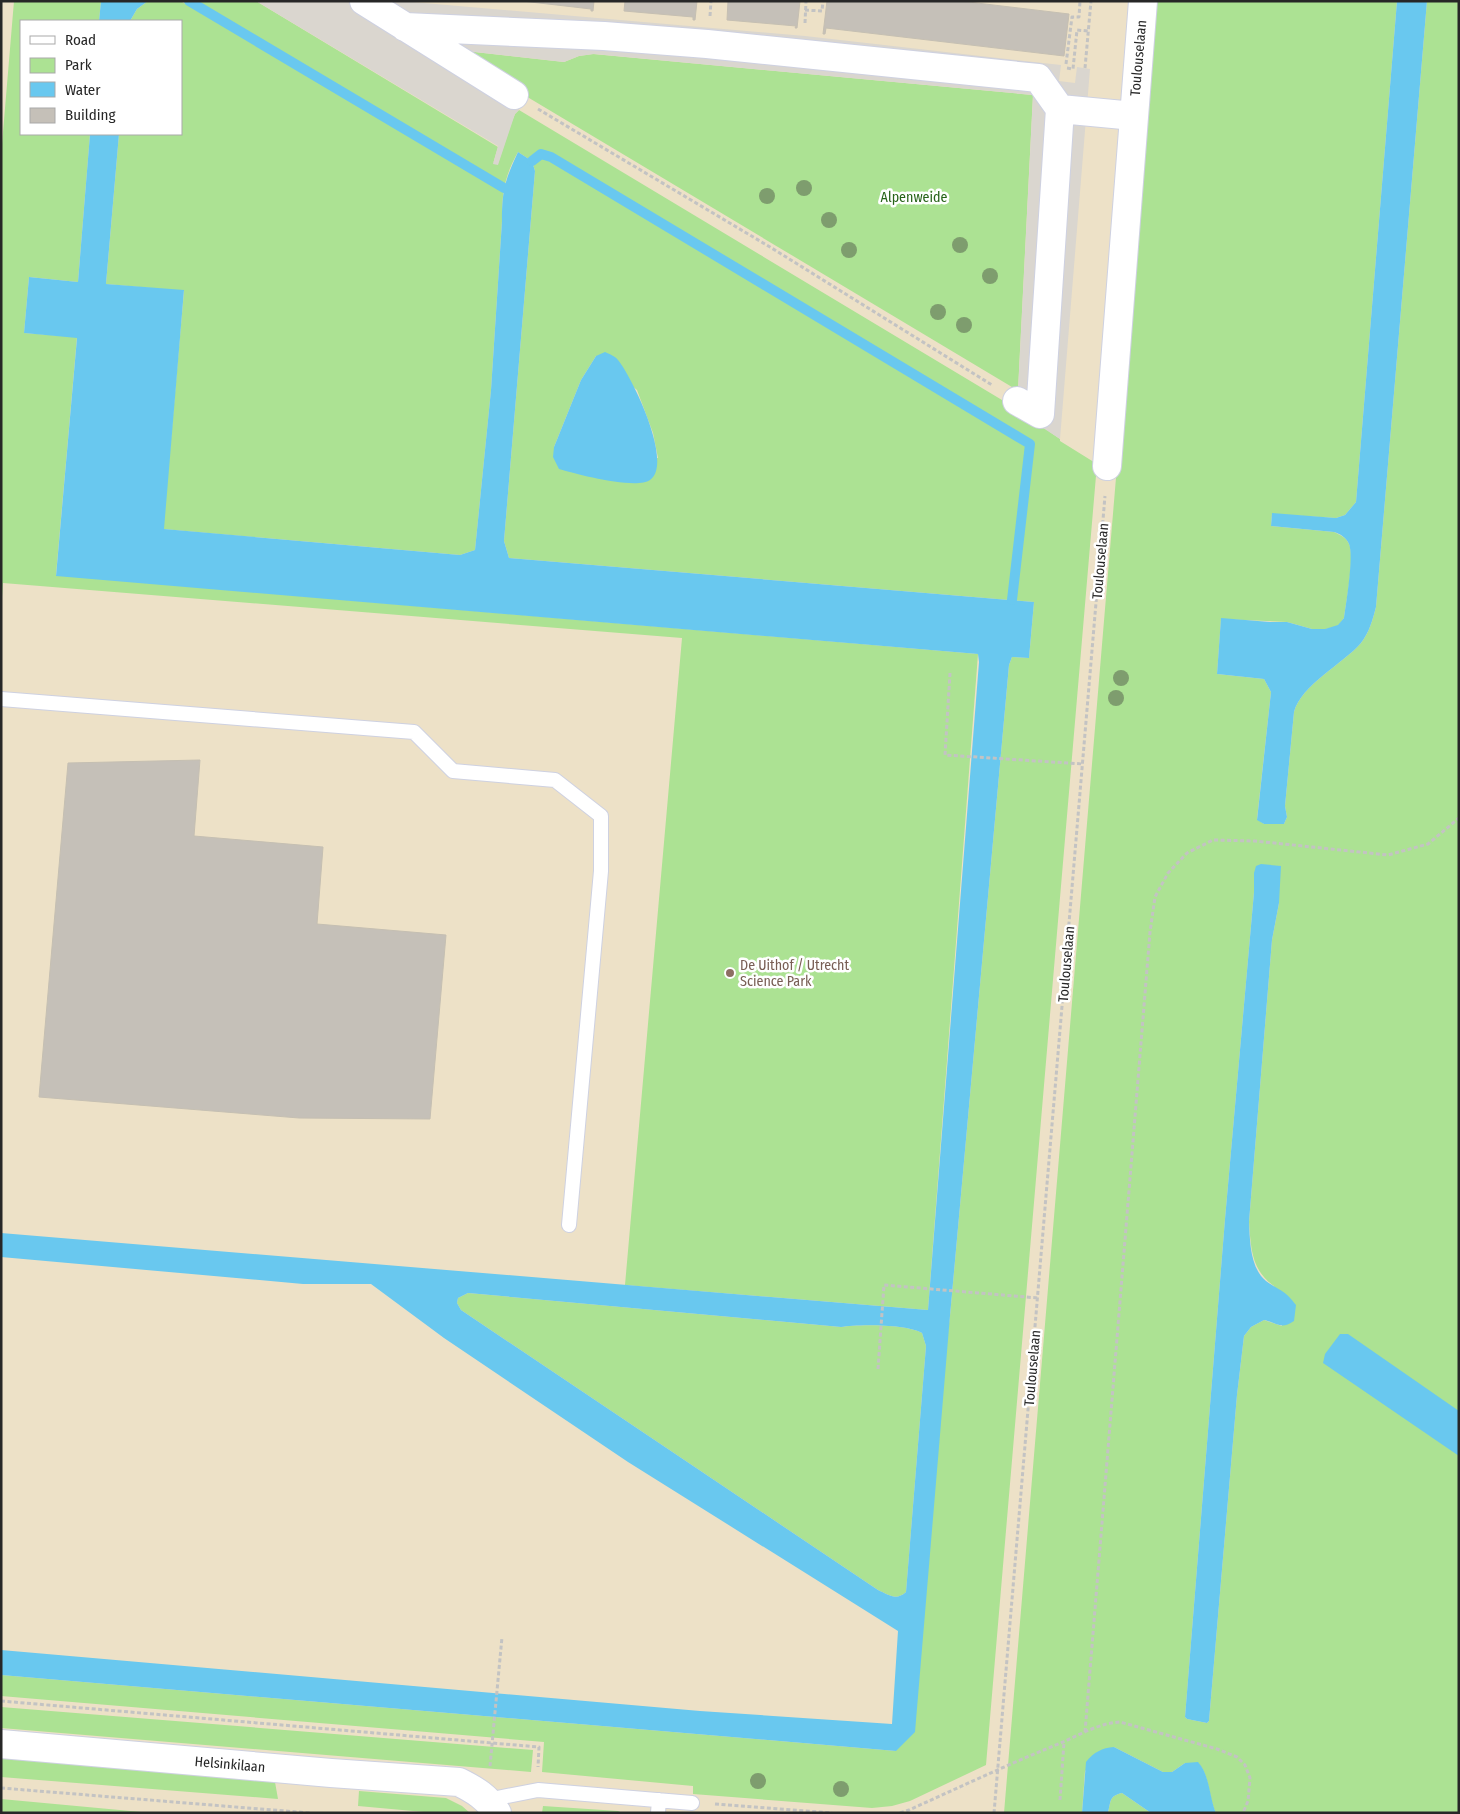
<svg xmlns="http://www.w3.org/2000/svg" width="1460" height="1814" viewBox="0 0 1460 1814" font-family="'Fira Sans Condensed',sans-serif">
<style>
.education{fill:#ede1c7;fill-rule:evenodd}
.green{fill:#ace293;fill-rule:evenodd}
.plaza{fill:#dad6cf}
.water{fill:#69c8ef;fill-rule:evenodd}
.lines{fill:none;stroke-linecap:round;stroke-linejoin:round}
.stream{stroke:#69c8ef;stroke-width:10}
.building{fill:#c5c0b8;stroke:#c5bfb2}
.lane-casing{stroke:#ced1e1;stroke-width:16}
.street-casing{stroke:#ced1e1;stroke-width:30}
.path{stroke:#c3c3c3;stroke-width:3;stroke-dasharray:4 2.5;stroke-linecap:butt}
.lane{stroke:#fff;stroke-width:14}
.street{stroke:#fff;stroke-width:28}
.tree{fill:#7e9d6e}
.education-dot{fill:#8d6e63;stroke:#fff;stroke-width:2}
.labels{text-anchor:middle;stroke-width:5;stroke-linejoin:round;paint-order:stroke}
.street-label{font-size:14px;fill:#272727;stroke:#fff}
.park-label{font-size:14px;fill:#266318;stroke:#fff}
.education-label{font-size:14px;fill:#785e54;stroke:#fff;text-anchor:start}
</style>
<rect width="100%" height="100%" fill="#eae3d8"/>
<path class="education" d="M1,1H1459V1813H1ZM21,21H181V134H21Z"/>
<path class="green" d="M14,1H101L99,21H21V134H90L78,282L29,277L24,333L77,337L56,575L978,654L928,1310L625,1285L682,638L3,583L1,611V156Z
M148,1H180L188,5L189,1H256L498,147L493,164L515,114L519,110L1017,409L1060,439V441L1097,464L986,1765L910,1801L892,1806L872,1808L693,1794V1786L542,1772L544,1742L1,1696V1675L896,1751L950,1316L1009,665L1012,657L1029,658L1034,602L509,558L504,541L535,171L532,161L518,152C504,177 502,193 502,221L491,390L475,550L460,555L163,529L184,291L106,284L119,134H181V21H130L137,9ZM596,356L637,390L653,433L658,458L554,447L581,380Z
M1156,1H1397L1356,502L1345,515L1336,518L1272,514L1271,526L1334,532C1340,535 1346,537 1349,544C1355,556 1346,602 1344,618L1338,626L1326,629H1312L1287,622L1221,619L1217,674L1264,679L1271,692L1257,819L1264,824H1284L1287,817L1285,806L1294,712C1301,685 1343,664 1361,643C1369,633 1373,619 1376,607L1427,1H1459V1813H1216C1208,1797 1210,1775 1198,1763H1185L1172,1772H1163L1114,1747L1085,1771L1082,1813H1004ZM1254,873L1279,903L1272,940L1249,1222C1251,1248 1251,1270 1274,1286L1282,1326L1264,1320L1251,1327L1244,1336L1237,1395L1209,1721L1207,1723L1187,1719L1185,1717L1225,1219L1254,892Z
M457,50L564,62L579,56L593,54L1033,95L1018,390H1017L514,89Z
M468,1293L841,1327C858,1324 907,1324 922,1333L926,1346L906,1592C896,1601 889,1595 878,1590L461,1310L457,1303L458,1298Z
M1,1707L533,1750L531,1772L1,1728Z
M1,1758L275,1782L278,1799L1,1777Z
M359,1791L446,1798L462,1806L470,1813H435L358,1806Z
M1122,1793L1151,1813H1108C1111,1801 1109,1796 1122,1793Z
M1,1799L152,1813H1Z
M543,1806L618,1811L622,1813H542Z"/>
<path class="plaza" d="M256,1H401L805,36L1061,65L1059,81L1075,83L1077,67L1090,69L1060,439L1017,411L1033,95L594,54L579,56L564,62L457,50L514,95L519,110L515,114L498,165L493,164L498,146Z"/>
<path class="water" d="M101,1H148L137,9L130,21H99Z
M1397,1H1427L1376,607C1373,619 1369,633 1361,643C1343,664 1301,685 1294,712L1285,806L1287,817L1284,824H1264L1257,820L1271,692L1264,679L1217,674L1221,618L1270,622H1287L1312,629H1325L1338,625L1344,618C1346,603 1354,556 1349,544C1346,537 1340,534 1334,532L1271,526L1272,513L1336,518L1345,515L1356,502Z
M90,134H119L106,284L184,290L164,529L460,555L475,550L491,390L502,221C502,190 505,180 518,152L532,161L535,171L504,541L509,558L1034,602L1029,658L1012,657L1009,665L950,1316L915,1732L896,1751L1,1675V1650L700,1711L892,1724L898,1631L628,1462L444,1338L371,1284H303L1,1257V1233L928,1310L979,662L978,654L56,576L77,338L24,333L29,277L78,282ZM468,1293L841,1327C858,1324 907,1324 922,1333L926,1346L906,1592C896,1601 889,1595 878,1590L461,1310L457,1303L458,1298Z
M605,352C609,354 615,356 618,360C632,377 674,463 650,480C636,490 576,474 559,469L553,457L554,447L581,380L596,356Z
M1261,864L1281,866L1279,903L1272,940L1249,1222C1250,1241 1250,1268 1266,1281C1280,1291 1285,1290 1296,1305L1294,1321C1281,1330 1277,1323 1264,1320L1251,1327L1244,1336L1237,1395L1209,1721L1207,1723L1187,1719L1185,1717L1225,1219L1254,892V873L1256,866Z
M1340,1334H1348L1459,1411V1456L1323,1363L1325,1354Z
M1114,1747L1163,1772H1172L1185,1763L1198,1762C1210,1775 1209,1797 1216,1813H1151L1122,1793C1109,1796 1111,1801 1108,1813H1082L1086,1762C1094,1752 1102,1748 1114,1747Z"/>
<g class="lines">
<path class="stream" d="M189,1L504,188
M532,161L541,154L551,157L1030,444L1012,600"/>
</g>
<path class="building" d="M522,1H594L593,11H591V9Z
M625,1H697L695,20H693V17L624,11Z
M728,1H800L797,28H795L796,26L727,20Z
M827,1H960L1069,14L1064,56L826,28L825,34H823Z
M200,760L194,836L323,847L317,924L446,935L430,1119L299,1118L39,1097L68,763Z"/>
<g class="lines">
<defs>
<path id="lane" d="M1,699L414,732L453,771L555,780L601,816V871L569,1225
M487,1800L538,1790L692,1803
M658,1813L659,1800"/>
<path id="street" d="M364,1L514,95
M405,27L604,36L707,44L1038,78L1060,109L1040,414L1017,401
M1060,109L1134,116
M1107,466L1143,1
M1,1744L331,1773L459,1782C475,1790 487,1797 497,1813"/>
</defs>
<use href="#lane" class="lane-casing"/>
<use href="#street" class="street-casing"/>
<path class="path" d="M805,10L822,11L823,1
M710,16L711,1
M805,23L806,1
M1066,64L1072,17H1079L1080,1
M1067,68L1073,69L1077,30L1088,31
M1085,68L1091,1
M538,109L770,247L992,385
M950,673L945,755L1083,764
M878,1369L884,1285L1038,1298
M1,1701L539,1747L538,1767
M1085,1732L1150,932L1155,897L1168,873L1187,853L1213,840L1255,841L1388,855L1428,844L1459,818
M490,1766L502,1637
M1,1788L310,1813
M1060,1800L1064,1742
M715,1804L832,1813
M900,1813L909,1810C960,1787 1011,1763 1063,1742C1081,1734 1100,1723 1120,1722L1217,1749L1237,1757L1245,1765L1250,1778L1248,1801L1243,1813
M994,1813L1105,496"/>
<use href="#lane" class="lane"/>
<use href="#street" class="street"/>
</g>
<g class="tree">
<circle cx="804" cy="188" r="8"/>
<circle cx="767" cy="196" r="8"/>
<circle cx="829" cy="220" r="8"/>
<circle cx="960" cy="245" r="8"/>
<circle cx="849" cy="250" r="8"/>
<circle cx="990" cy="276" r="8"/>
<circle cx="938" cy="312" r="8"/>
<circle cx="964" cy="325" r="8"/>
<circle cx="1121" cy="678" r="8"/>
<circle cx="1116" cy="698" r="8"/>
<circle cx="758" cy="1781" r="8"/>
<circle cx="841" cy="1789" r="8"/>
</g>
<circle class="education-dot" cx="730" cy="973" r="5"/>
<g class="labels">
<g class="street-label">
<text transform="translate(1138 58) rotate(-85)" y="5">Toulouselaan</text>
<text transform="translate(1100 561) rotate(-85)" y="5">Toulouselaan</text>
<text transform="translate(1066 964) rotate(-85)" y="5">Toulouselaan</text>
<text transform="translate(1032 1368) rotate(-85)" y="5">Toulouselaan</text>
<text transform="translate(230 1764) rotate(5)" y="5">Helsinkilaan</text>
</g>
<g class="park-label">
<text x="914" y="202">Alpenweide</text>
</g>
<g class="education-label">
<text x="740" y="970">De Uithof / Utrecht<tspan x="740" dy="16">Science Park</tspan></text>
</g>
</g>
<rect width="1460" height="1814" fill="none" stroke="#272727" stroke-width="5"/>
<rect x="20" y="20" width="162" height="115" fill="#ffffff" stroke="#a9a9a9"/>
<rect x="30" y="36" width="25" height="8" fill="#ffffff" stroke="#a9a9a9"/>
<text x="65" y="45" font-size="15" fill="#272727">Road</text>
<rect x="30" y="58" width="25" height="15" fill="#ace293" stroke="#a9a9a9"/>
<text x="65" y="70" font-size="15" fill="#272727">Park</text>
<rect x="30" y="82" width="25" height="15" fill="#69c8ef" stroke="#a9a9a9"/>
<text x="65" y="95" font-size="15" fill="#272727">Water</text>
<rect x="30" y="108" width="25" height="15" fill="#c5c0b8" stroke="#a9a9a9"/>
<text x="65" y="120" font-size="15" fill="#272727">Building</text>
</svg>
